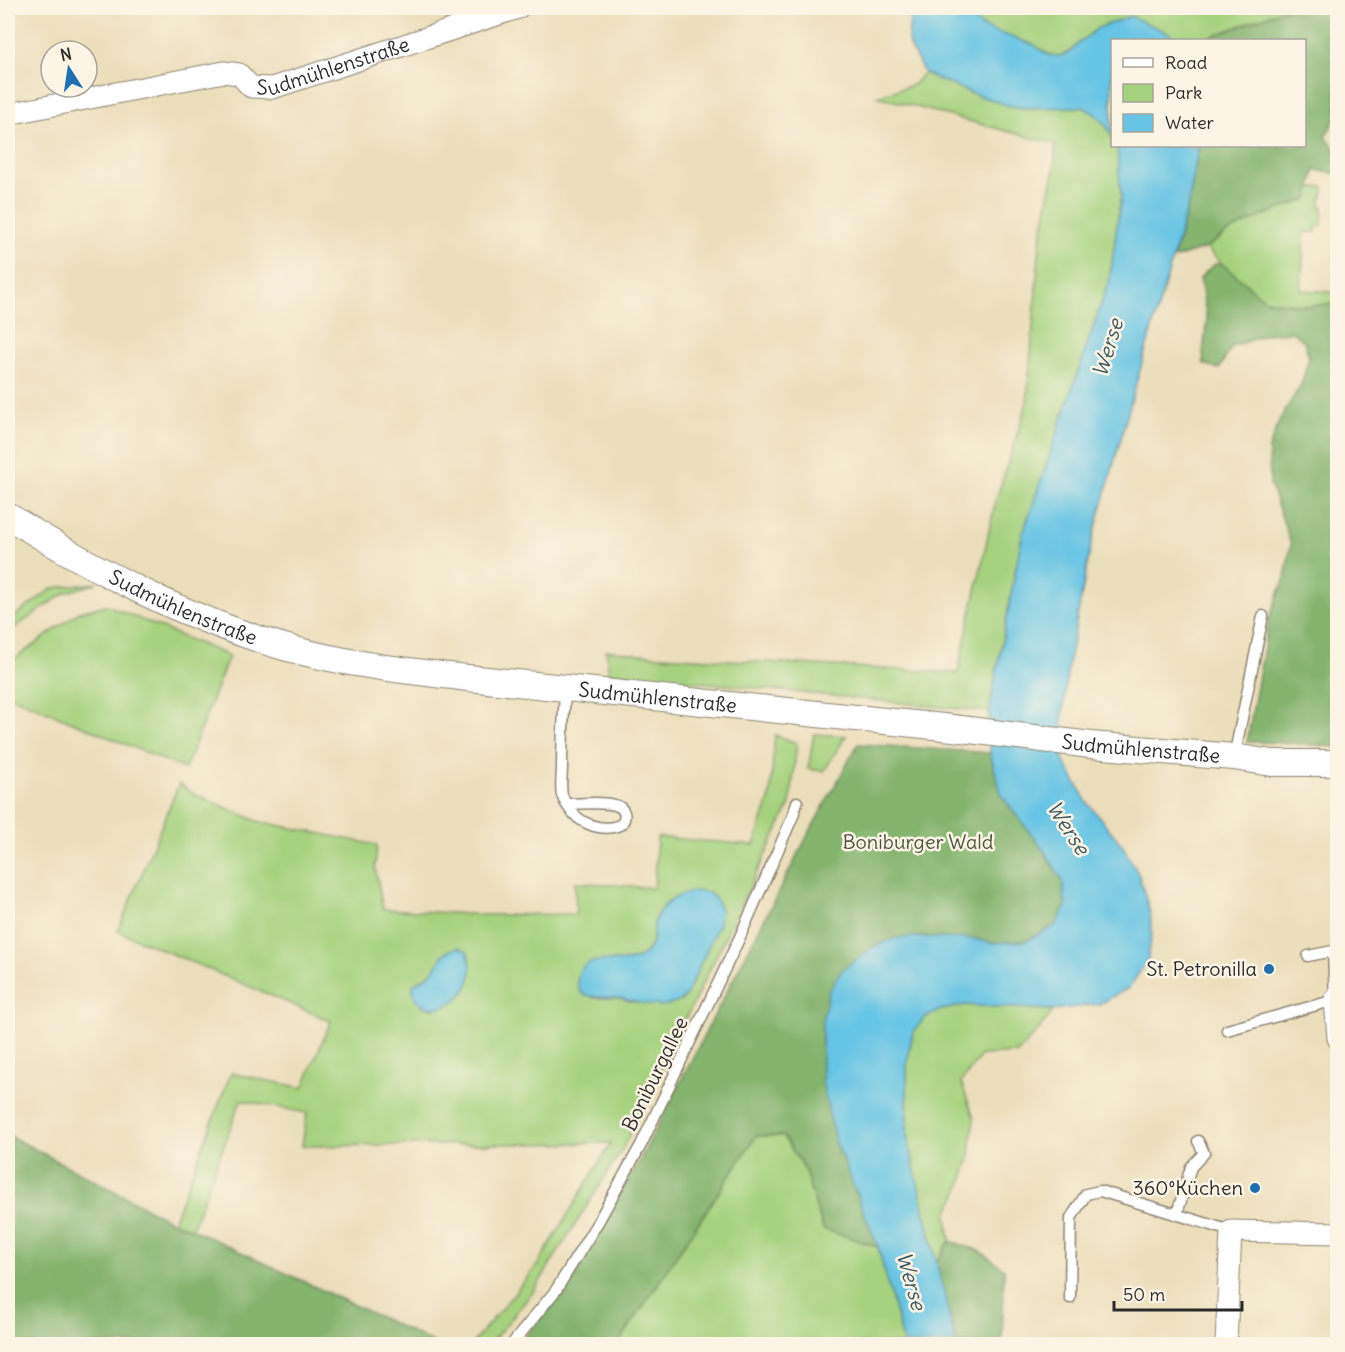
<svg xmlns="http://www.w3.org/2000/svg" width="1345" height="1352" viewBox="0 0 1345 1352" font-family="Delius,sans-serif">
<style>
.green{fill:#a6d27f;stroke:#687e55;stroke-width:1.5;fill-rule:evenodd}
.forest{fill:#84b46e;stroke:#58704c;stroke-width:1.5}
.water{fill:#66c4e4;stroke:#487888;stroke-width:1.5}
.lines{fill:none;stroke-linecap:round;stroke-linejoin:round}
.service-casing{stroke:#8b8472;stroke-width:13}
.minor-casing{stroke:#8b8472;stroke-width:23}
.tertiary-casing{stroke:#8b8472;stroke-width:28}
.service{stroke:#fff;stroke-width:10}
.minor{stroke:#fff;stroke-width:21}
.tertiary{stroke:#fff;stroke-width:26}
.poi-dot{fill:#1f6fb2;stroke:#fcf5e5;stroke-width:2}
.labels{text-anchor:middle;stroke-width:5;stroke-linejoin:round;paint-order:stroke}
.street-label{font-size:20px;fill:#2b2b2b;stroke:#fcf5e5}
.park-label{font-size:20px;fill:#4a5540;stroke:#fcf5e5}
.poi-label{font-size:20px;fill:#2b2b2b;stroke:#fcf5e5;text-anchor:end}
.water-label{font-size:21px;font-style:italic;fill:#3d5962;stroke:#fcf5e5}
</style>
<rect width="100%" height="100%" fill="#fcf5e5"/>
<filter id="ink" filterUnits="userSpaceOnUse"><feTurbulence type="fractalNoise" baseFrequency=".0167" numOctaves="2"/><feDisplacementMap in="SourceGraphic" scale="12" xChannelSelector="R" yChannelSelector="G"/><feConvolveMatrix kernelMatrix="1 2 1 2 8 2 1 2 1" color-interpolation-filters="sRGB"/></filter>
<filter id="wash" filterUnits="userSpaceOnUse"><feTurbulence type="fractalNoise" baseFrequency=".008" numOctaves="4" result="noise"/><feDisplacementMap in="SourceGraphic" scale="24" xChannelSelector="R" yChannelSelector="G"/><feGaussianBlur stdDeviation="1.35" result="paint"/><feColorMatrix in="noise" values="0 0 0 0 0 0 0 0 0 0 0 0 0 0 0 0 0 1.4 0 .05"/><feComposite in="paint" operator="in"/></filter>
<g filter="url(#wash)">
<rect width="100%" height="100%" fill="#ebdeba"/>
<path class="green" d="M967,8H1288L1202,40H1175L1169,33L1080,42C1073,49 1067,56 1056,56C1046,55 1040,48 1031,44C1013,37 970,29 967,8Z
M924,73L971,93L1010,106L1023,108L1083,107L1095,114L1107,127L1112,137V146H1117L1118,148L1121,196L1110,278L1022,536L989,712L609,673L606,650L659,656L958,673L995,504L1027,403L1040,242L1055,166V144L876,96L913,85Z
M1324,187L1323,197L1321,198V207H1323L1322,226H1316V232H1304L1301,290L1332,292L1337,295V303L1308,306L1265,300L1221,263L1206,248L1228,232L1264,215L1308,199L1310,188Z
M97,583L65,593L8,632V621L53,588Z
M106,605L229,656L185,769L8,695V664L79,612Z
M814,734L846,736L824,771L808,769Z
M775,735L797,743L790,804L623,1148L533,1292L490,1344H472L537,1266L611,1143L302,1146L307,1113L241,1100L192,1229L173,1222L231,1073L303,1088L331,1021L118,931L179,784L192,793L257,821L377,845L375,867L383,909L487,915L576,914L575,882L654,888L657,837L754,845L770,797ZM688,892L719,923L686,996L681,1001L632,1002L619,998H593L602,961C622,963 648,963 653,938C655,932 653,924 655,919C660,905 675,898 688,892ZM445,953L433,1008L423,1006L416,1000L418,981C432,976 437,965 445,953Z
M965,1005L1054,1010L1035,1034L1017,1053L981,1055L961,1082L974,1118L969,1161L958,1192L947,1214L950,1241L936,1262L907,1137V1061L913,1032L924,1018L941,1010Z
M756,1136H783L804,1168L823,1229L878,1247L904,1344H618Z"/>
<path class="forest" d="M1288,8H1337V115L1325,137L1337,150V174L1315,170L1308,199L1264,215L1228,232L1206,248L1173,259L1188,205L1199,146H1304V40H1202Z
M1221,263L1265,300L1308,306L1337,303V443L1330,560L1338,604L1337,747L1290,743L1247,742L1269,619L1285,578L1291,544L1270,484L1269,448L1280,419L1302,383L1309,357L1304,341L1292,332L1266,334L1232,347L1219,369L1204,364L1203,352L1207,320L1200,278L1213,265Z
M858,744L990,753L1002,796L1044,851L1062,879L1066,906L1056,926L1026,941L993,943L973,939L835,1140L878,1247L823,1229L804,1168L783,1136H756L618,1344H518L552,1306L635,1169L811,829Z
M8,1135L173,1222L192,1229L437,1344H8Z
M950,1241L980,1251L1004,1269L1002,1344H956L936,1262Z"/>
<path class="water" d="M911,8H967L968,14L983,27L1034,45L1048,55L1059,56L1069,53L1080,42L1098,28L1130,16L1169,33L1175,40H1112V137L1107,127L1095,114L1083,107L1023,108L1010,106L971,93L924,73L908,42Z
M1117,146H1199L1188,205L1137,380L1091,545L1068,666L1062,722L1063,760L1087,802L1122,845L1139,875L1150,913L1152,934L1148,959L1129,988L1099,1004L1054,1010L965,1005L941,1010L924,1018L913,1032L907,1061V1137L956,1344H904L878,1247L835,1140L822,1081V1021L829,991L842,970L873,947L896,938L920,937L973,939L993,943L1026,941L1055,926L1066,906L1062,879L1044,851L1002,796L990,753L989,712L1022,536L1110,278L1121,196Z
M697,891L708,892L716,899L721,912L719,923L686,996C667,1014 640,1002 619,998C605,996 596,999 582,994C577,987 576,981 579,973C590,950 618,968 638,958C658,948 650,932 656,918C662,902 681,893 697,891Z
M459,947L467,951C489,1006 412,1028 413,985C418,981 425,979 430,974C443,962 438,952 459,947Z"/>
</g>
<g filter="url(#ink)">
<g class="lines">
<defs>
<path id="service" d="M1338,549V553
M565,688C564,714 562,740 562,767C562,776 560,786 562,795C564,801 569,809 574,814C584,825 603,831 617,826C627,823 627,810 618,806C605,801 581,804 567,804
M1234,757L1263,616
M1227,1030L1335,1000L1333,951L1308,956
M1177,1214L1191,1167L1204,1153L1198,1141
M1070,1298L1071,1218L1086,1194L1100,1191L1231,1231
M512,1344L556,1290L598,1222L641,1145L739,939L793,816L797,802"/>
<g id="minor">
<path id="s1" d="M8,114L224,72L239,74L251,87L272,88L518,8"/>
<path d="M1338,1000H1335L1338,1038"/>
<path d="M1226,1344L1231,1231L1338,1233"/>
</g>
<g id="tertiary">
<path id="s2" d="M8,516C94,570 185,618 284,647C344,664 406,671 468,678L953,728L1091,745L1234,757L1272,763H1338"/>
</g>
</defs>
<use href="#service" class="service-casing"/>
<use href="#minor" class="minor-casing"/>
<use href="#tertiary" class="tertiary-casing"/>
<use href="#service" class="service"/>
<use href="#minor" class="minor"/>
<use href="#tertiary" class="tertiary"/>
</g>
</g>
<g class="poi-dot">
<circle cx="1269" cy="969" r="6"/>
<circle cx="1255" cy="1188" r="6"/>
</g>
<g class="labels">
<g class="street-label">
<text dy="7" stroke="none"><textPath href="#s1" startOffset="338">Sudmühlenstraße</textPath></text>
<text dy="7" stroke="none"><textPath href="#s2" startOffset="198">Sudmühlenstraße</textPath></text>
<text dy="7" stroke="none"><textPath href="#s2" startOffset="684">Sudmühlenstraße</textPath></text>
<text dy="7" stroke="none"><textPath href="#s2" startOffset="1170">Sudmühlenstraße</textPath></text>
<text transform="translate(655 1074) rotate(-64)" y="7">Boniburgallee</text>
</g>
<g class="park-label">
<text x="918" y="849">Boniburger Wald</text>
</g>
<g class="poi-label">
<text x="1257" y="976">St. Petronilla</text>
<text x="1243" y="1195">360°Küchen</text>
</g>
<g class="water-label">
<text transform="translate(1108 348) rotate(-73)" y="7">Werse</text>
<text transform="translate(1068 828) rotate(57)" y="7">Werse</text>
<text transform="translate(911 1281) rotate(74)" y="7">Werse</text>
</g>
</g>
<rect width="1345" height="1352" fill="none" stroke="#fcf5e5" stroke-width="30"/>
<rect x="1111" y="39" width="195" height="108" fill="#fcf5e5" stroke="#a8a49b" stroke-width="1.5"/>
<rect x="1123" y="58" width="30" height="9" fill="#ffffff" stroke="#a8a49b" stroke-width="1.5"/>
<text x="1165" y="69" font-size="18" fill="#2b2b2b">Road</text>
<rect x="1123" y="84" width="30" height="18" fill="#a6d27f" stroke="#a8a49b" stroke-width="1.5"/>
<text x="1165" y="99" font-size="18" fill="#2b2b2b">Park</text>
<rect x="1123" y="114" width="30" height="18" fill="#66c4e4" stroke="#a8a49b" stroke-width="1.5"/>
<text x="1165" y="129" font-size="18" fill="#2b2b2b">Water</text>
<g transform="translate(69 69) rotate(348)"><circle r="28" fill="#fcf5e5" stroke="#a8a49b" stroke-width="1.5"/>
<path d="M0-4.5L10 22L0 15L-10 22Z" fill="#1f6fb2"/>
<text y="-9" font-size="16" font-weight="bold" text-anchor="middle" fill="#2b2b2b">N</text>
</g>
<path d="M1114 1301v9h128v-9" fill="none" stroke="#2b2b2b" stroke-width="3"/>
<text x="1123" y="1301" font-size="18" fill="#2b2b2b" stroke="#fcf5e5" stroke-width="4.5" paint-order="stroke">50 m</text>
</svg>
